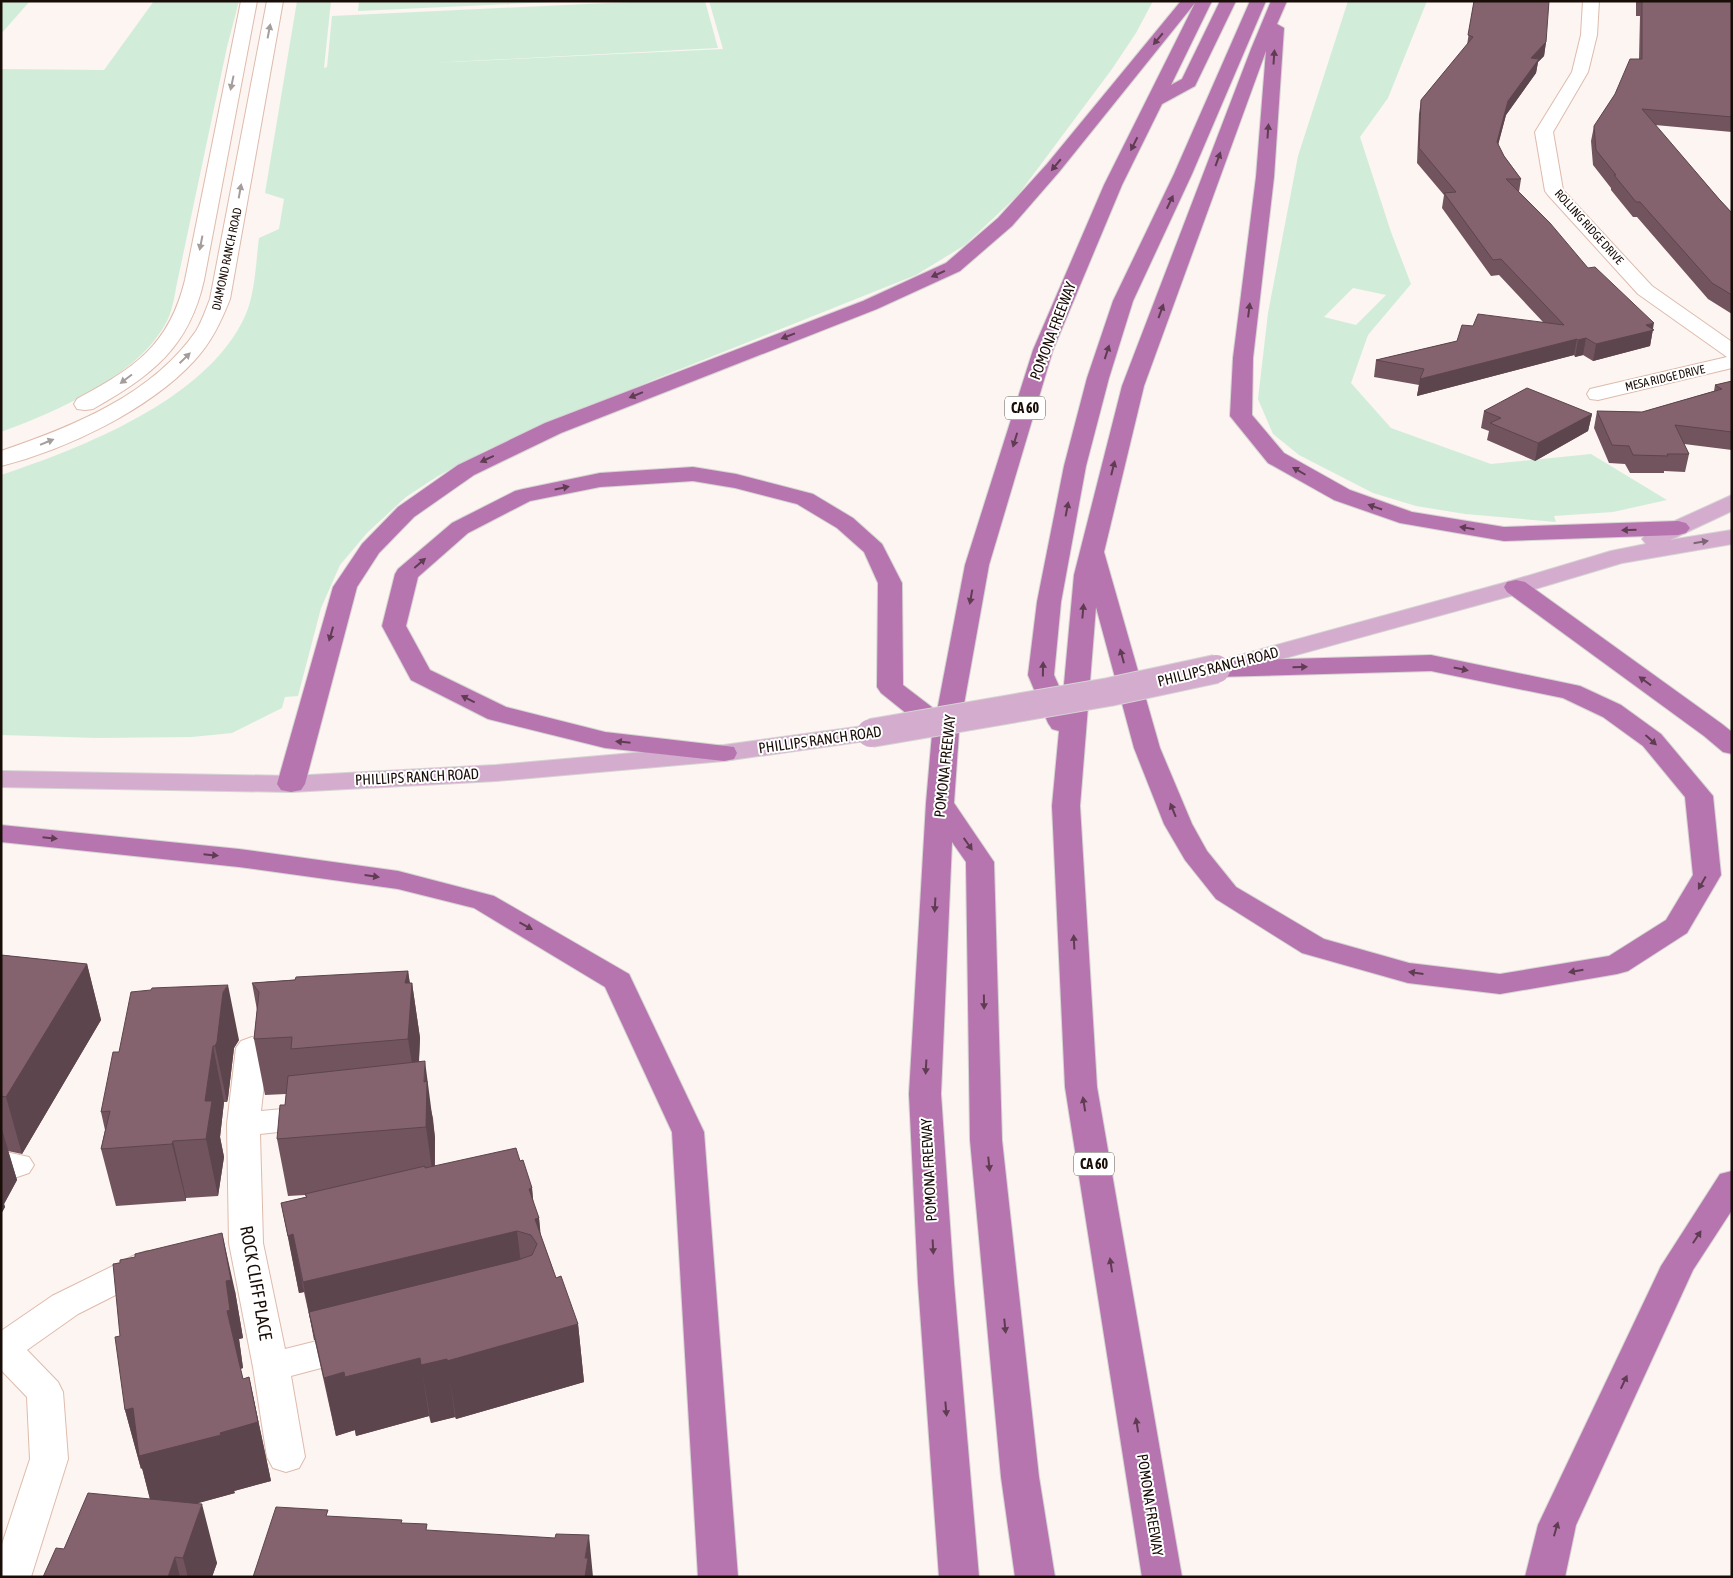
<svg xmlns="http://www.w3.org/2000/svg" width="1733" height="1578" viewBox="0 0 1733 1578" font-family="'Asap Condensed',sans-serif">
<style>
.green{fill:#d1edda;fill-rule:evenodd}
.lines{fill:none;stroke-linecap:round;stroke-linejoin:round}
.minor-casing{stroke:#debbac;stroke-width:2}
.primary-casing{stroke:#d6d3d3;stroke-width:2}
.motorway-casing{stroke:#d6d3d3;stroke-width:2}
.minor{fill:#fff;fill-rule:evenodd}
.primary{fill:#d3acce;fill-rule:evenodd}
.motorway{fill:#b675ae;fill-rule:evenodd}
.primary-bridge-casing{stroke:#d6d3d3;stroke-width:30;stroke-linecap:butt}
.primary-bridge{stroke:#d3acce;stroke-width:28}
.wall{fill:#72545f}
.shaded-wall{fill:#5c454d}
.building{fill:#84626e;stroke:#5c454d}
.oneway{fill:#a39e9c}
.oneway2{fill:#603c53}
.oneway3{fill:#7f6475}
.labels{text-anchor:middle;stroke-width:4;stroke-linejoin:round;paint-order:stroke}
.far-street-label{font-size:12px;fill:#190d08;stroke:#fff}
.shield{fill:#fff;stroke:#5e5652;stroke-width:1}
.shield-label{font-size:14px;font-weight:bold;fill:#190d08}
.street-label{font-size:15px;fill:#190d08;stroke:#fff}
.near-street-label{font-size:18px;fill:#190d08;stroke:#fff}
</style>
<rect width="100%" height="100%" fill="#fcf5f1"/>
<path class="green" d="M1,1H30L1,34Z
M154,1H239L227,47L176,288C174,299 172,311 167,321C139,376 56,412 1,432V69L104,70Z
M297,1H331L324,68L327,67L332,16L650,1H705L718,48L430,63L723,49L709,1H1153L1136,33L1112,69L1018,195L965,245L916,275L658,378L484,451L438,476L406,497L367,533L340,565L321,608L298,696L285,697L282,708L232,733L192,737L97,738L1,735V475C82,448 208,399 245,316C255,295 256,261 259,238L279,229L284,199L265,193Z
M359,1H575L358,11Z
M1348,1H1427L1388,98L1360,137L1391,232L1411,284L1368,335L1351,383L1391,428L1491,464L1591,454L1667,500L1613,512L1554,516L1556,522L1465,514L1416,506L1373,493L1299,455L1273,434L1258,399L1268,313L1298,156ZM1353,288L1386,295L1356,325L1324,317Z"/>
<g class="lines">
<defs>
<path id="minor" d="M241,1H257L204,280C189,348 151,376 93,409L85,410L77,409L74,404L77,399C134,368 169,346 185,280Z
M267,1H283L230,299C221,322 211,343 194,361C149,410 65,450 1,466V451C72,427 152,395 196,331C202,321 206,309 210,299Z
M1583,1H1599L1597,35L1588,72L1553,132L1563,190L1652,286L1732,342V368L1598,400L1590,399L1587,394L1590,389L1727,357L1638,294L1548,195L1545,191L1535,132L1572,72L1581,35Z
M252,1037L263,1041L268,1048L261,1111L315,1106L327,1109L331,1117L327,1125L315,1128L260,1134L263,1243L285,1349L353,1332L366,1336L371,1346L366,1356L291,1376L305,1457L299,1468L286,1472L273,1468L267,1457L253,1367L229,1243L227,1124L236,1048L241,1041Z
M1,1151L29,1157L34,1165L29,1173L17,1177L1,1175Z
M147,1251L159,1255L164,1264L159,1273L78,1314L27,1350L58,1382L63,1392L68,1459L31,1577H1V1547L30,1459L27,1397L1,1370V1331L52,1296L135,1255Z"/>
<path id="primary" d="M1732,495V511L1670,540L1732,530V544L1622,563L1525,592L1216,677L1207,674L1203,669L1207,664L1507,582L1611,551L1646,544L1642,539L1646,534Z
M871,725L880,727L884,733L880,739L724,761L496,781L291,792L1,787V771L291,776L496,765L724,745Z"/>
<path id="motorway" d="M1181,1H1212L1171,85L1182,79L1220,1H1236L1195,86L1162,104L1122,185L1053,350L989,565L959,732L954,803L994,862L1002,1140L1039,1477L1055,1577H1015L1001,1477L970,1140L966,862L952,842L941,1094L954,1283L979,1577H939L918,1283L909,1094L926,803L932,734L881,693L877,687L878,583L864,552L837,528L797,504L735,488L693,481L600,487L530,501L468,533L418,577L406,626L430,670L506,707L605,732L734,747L737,753L734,759L724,761L605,748L488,719L411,680L382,626L395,574L398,569L452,523L515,491L523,489L600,473L693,467L736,474L813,494L853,518L882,544L902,583L903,685L937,711L965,565L1033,350L1104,185L1195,3L1059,172L1012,226L960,271L877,309L561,433L474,475L414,517L379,553L357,587L305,784L301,790L291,792L281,790L277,784L333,587L362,544L398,507L458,465L545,423L863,301L946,263L998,218L1047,164Z
M1250,1H1266L1192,174L1133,301L1109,378L1086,466L1061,602L1054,675L1063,695L1074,575L1122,386L1251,49L1271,1H1287L1277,24L1284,28L1274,177L1253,358L1252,415L1284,453L1350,490L1412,512L1504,527L1678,521L1686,523L1690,528L1686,533L1678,535L1504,541L1400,523L1334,500L1268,463L1230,416L1233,358L1256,177L1266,51L1144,386L1104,552L1160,748L1192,824L1207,851L1236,887L1324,939L1409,963L1500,974L1609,956L1666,920L1693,875L1685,797L1643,746L1603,717L1563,698L1431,671L1216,677L1207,674L1203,669L1207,664L1216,661L1431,655L1580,686L1621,705L1661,734L1713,796L1721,875L1687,933L1628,971L1617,974L1500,994L1408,983L1302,953L1216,899L1185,860L1164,824L1134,748L1096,607L1080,806L1097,1087L1182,1577H1142L1065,1087L1052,806L1059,731L1052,729L1048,723L1028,675L1037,602L1064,466L1087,378L1113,301L1174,174Z
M1516,580L1525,582L1722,724L1732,732V754L1723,752L1704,736L1507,592L1504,587L1507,582Z
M1,825L239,849L398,871L494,896L629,974L704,1132L738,1577H698L672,1132L605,987L474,908L398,889L239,867L1,842Z
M1732,1171V1210L1693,1270L1576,1525L1565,1577H1525L1538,1525L1661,1266L1720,1174Z"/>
</defs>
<use href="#minor" class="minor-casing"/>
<use href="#primary" class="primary-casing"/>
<use href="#motorway" class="motorway-casing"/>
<use href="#minor" class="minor"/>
<use href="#primary" class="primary"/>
<use href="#motorway" class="motorway"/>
<defs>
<path id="primary-bridge" d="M871,733L1109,692L1216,669"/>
</defs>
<use href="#primary-bridge" class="primary-bridge-casing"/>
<use href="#primary-bridge" class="primary-bridge"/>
</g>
<path class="wall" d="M1474,1L1546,42L1544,56L1538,62L1536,73L1506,115L1498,144L1504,156L1521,179L1519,192L1588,268L1653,329L1650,346L1593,361L1583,355L1575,357L1574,355L1417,396L1419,385L1374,377L1376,360L1457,341L1473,326L1543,322L1499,275L1491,276L1442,208L1444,195L1417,163L1419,114L1421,100L1467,45Z
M1636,1H1732V132L1655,125L1719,199L1732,213V314L1708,299L1637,217H1633L1611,190V188L1593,165L1591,141L1594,126L1639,59L1640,16H1636Z
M1732,381V450L1684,444L1689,454L1685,472L1664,471V473H1630L1625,464L1609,463L1594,428L1597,411L1642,412L1714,391L1715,385Z
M1484,411L1592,414L1588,431L1535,461L1487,440L1489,431L1481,428Z
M1,955L87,964L101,1020L22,1154L8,1151L17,1180L4,1204L5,1207L1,1214Z
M408,971L410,983H412L420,1038L419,1062L433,1118L435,1138V1166L520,1161L532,1188L533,1203L539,1218L540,1233L556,1278L578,1324L584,1382L456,1419L455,1417L431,1423L429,1416L356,1436L355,1430L336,1436L304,1292L299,1293L281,1203L306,1197L305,1195L288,1196L277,1139L285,1105L286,1094L265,1095L254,1039L257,1010L252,983Z
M239,1040L234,1048L228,1098L227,1102H224L220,1137L224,1157L218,1196L186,1198V1201L116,1206L101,1149L105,1130L101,1112L119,1052Z
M235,1291L243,1338L239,1339L243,1368L240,1369L243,1379L249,1377L271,1481L234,1491L235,1493L195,1504L217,1563L212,1577H43L64,1549L150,1499L142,1468L141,1469L125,1410L120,1336Z"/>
<path class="shaded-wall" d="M1546,42L1544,56L1538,62L1536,73L1506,115L1495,157L1497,142L1508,101L1531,58Z
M1654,323L1650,346L1593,361L1596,344L1646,325Z
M1586,338L1583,355L1575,357L1578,340Z
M1577,339L1574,355L1417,396L1420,379Z
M1592,414L1588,431L1535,461L1538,443Z
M87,964L101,1020L22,1154L6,1097Z
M408,971L411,994L412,983L420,1038L417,1095L408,1039L405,983Z
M228,985L239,1040L234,1048L228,1098L227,1102L215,1046L223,992Z
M213,1046L224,1102L220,1137L224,1157L218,1196L206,1139L205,1101Z
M425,1061L435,1138L434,1184L426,1127L424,1082Z
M1,1126L17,1180L4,1204L5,1207L1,1214Z
M173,1141L186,1198V1201L172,1144Z
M532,1188L535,1219L539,1218L545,1276L529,1189Z
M517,1231L524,1288L309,1312L315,1340H314L303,1282Z
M222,1233L235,1291L243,1338L239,1339L243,1368L240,1369L227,1311Z
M293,1234L304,1292L299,1293L288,1236Z
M578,1324L584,1382L456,1419L447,1361Z
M420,1358L429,1416L356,1436L345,1377Z
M447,1359L455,1417L431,1423L421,1365Z
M344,1372L355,1430L336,1436L324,1378Z
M249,1377L271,1481L234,1491L235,1493L154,1515L142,1468L141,1469L125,1410L133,1408L220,1433Z
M202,1504L217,1563L212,1577H188L183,1558Z
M589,1535L593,1577H585V1558Z
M175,1557L180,1577H168Z"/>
<path class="building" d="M1474,1H1549L1546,42L1531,58L1539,59L1508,101L1497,142L1504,156L1521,179H1506L1550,223L1588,268L1595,267L1654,323L1646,325L1654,330L1596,344L1586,338L1578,340L1577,339L1420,379L1424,369L1376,360L1457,341L1462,325L1473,326L1478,314L1564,325L1501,259L1493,260L1444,193L1456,192L1419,148L1421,100L1473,37L1468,35Z
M1638,1H1732V117L1642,109L1719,199L1732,213V295L1712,283L1640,202H1636L1614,175H1616L1596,150L1594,126L1615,94L1630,59H1642V2H1638Z
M1732,381V432L1675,425L1689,454H1667L1668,456L1633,455L1629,446L1612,445L1597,411L1642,412L1722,389L1715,385Z
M1527,388L1592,414L1538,443L1490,423L1501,418L1484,411Z
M1,955L87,964L6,1097L1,1096Z
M408,971L405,983H412L408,1039L291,1049L292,1037L254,1039L259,992L252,983L295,980L296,977Z
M228,985L223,992L217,1042L215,1046H213L205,1101H212L206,1139L173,1141L172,1144L101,1149L110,1111L101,1112L113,1052H119L131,992L151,990L152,988Z
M425,1061L424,1082L427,1081L426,1127L277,1139L280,1105H285L288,1076Z
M516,1148L520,1161L523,1160L532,1188L529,1189L539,1218L535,1219L556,1278L561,1276L578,1324L447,1361V1359L421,1365L420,1358L345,1377L344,1372L324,1378L309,1312L518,1260L532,1255L537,1244L531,1235L517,1231L303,1282L293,1234L288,1236L281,1203L307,1197L305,1194L425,1166V1168Z
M222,1233L231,1280L226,1281L230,1310L227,1311L243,1379L249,1377L258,1422L220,1433L221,1435L139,1456L133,1408L125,1410L115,1337L120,1336L113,1264L120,1263V1260L135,1257V1254Z
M88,1493L202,1504L183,1558L175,1557L168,1577H43L56,1548L64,1549Z
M276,1507L328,1510L326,1516L402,1520L401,1523L427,1524L426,1530L555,1538L556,1534L589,1535L585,1558H588L585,1577H253Z"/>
<defs><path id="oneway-solid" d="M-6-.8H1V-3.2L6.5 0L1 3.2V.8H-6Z" transform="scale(1.25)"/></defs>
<g class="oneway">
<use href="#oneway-solid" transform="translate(269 31) rotate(-79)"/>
<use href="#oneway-solid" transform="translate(232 83) rotate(102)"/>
<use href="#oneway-solid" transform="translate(240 191) rotate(-80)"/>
<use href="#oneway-solid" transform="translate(201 243) rotate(101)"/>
<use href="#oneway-solid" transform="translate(185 358) rotate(-44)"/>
<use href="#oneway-solid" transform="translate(126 379) rotate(143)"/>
<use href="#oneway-solid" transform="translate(47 442) rotate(-22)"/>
</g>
<g class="oneway2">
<use href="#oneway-solid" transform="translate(1158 39) rotate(130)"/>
<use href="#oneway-solid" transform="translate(1274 57) rotate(-86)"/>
<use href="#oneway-solid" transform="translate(1268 131) rotate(-86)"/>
<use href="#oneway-solid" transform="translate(1134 144) rotate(117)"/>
<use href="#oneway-solid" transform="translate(1218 159) rotate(-70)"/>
<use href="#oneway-solid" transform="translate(1056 165) rotate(130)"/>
<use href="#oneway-solid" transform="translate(1170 202) rotate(-65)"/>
<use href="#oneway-solid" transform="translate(938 274) rotate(156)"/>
<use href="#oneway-solid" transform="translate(1249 310) rotate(-83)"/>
<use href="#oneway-solid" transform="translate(1161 311) rotate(-70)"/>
<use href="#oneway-solid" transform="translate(788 336) rotate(159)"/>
<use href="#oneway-solid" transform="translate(1107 352) rotate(-72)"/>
<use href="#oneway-solid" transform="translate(636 395) rotate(158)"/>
<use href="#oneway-solid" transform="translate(1015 440) rotate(107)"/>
<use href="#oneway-solid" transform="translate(487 459) rotate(155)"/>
<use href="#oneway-solid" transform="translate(1113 468) rotate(-76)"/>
<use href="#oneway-solid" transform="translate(1299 471) rotate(-150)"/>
<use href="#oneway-solid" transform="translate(562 488) rotate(-12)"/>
<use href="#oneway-solid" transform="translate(1375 507) rotate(-161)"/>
<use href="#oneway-solid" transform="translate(1067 509) rotate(-79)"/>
<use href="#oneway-solid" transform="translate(1467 528) rotate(-171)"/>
<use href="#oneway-solid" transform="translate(1629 530) rotate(178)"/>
<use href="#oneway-solid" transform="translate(420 563) rotate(-41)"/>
<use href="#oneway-solid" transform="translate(971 597) rotate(100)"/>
<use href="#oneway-solid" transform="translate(1083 611) rotate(-85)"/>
<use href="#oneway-solid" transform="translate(331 634) rotate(106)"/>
<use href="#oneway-solid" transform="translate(1122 656) rotate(-105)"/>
<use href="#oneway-solid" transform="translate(1300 667) rotate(-2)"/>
<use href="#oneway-solid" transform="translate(1043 669) rotate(-89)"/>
<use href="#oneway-solid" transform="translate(1461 669) rotate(12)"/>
<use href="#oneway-solid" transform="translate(1645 681) rotate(-144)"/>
<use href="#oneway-solid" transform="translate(468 699) rotate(-153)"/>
<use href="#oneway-solid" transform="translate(1651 740) rotate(42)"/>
<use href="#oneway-solid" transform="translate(623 742) rotate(-174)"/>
<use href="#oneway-solid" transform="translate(1173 810) rotate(-112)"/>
<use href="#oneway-solid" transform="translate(50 838) rotate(6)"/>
<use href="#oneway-solid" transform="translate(968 844) rotate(55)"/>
<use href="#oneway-solid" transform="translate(211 855) rotate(6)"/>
<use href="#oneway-solid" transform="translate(372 876) rotate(8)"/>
<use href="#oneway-solid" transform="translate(1702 883) rotate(120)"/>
<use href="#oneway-solid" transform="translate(935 905) rotate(93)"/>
<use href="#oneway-solid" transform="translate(526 926) rotate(29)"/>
<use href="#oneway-solid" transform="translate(1074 942) rotate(-93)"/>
<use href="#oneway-solid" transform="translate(1576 971) rotate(170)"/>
<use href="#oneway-solid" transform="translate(1416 973) rotate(-172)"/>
<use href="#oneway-solid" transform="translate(984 1002) rotate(89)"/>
<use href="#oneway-solid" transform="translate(926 1067) rotate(93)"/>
<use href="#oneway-solid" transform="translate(1084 1104) rotate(-99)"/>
<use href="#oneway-solid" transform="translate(989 1164) rotate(84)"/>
<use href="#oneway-solid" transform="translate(1697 1237) rotate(-57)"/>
<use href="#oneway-solid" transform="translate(933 1247) rotate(87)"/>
<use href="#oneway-solid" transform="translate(1111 1265) rotate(-99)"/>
<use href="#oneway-solid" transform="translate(1005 1326) rotate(84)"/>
<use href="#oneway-solid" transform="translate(1624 1382) rotate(-65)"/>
<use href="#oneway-solid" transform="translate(946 1409) rotate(85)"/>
<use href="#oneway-solid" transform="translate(1137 1425) rotate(-99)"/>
<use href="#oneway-solid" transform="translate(1556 1529) rotate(-74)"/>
</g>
<use class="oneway3" href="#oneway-solid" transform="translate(1701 542) rotate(-9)"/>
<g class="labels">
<g class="far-street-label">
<text transform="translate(1589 227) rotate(48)" y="4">ROLLING RIDGE DRIVE</text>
<text transform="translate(227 259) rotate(-78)" y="4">DIAMOND RANCH ROAD</text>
<text transform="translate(1665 378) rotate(-13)" y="4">MESA RIDGE DRIVE</text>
</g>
<g class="shield">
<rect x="1005" y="396.5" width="40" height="23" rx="4"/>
<rect x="1074" y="1152.5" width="40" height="23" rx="4"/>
</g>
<g class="shield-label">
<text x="1025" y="413">CA 60</text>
<text x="1094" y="1169">CA 60</text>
</g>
<g class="street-label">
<text transform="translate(1053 331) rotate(-69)" y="5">POMONA FREEWAY</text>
<text transform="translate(1218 667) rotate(-14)" y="5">PHILLIPS RANCH ROAD</text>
<text transform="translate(820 740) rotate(-8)" y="5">PHILLIPS RANCH ROAD</text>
<text transform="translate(945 766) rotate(-84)" y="5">POMONA FREEWAY</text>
<text transform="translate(417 777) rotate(-3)" y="5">PHILLIPS RANCH ROAD</text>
<text transform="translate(929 1170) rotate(-93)" y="5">POMONA FREEWAY</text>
<text transform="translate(1150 1505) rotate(81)" y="5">POMONA FREEWAY</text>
</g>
<g class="near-street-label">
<text transform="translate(256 1283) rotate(80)" y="6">ROCK CLIFF PLACE</text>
</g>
</g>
<rect width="1733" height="1578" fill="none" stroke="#190d08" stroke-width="5"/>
</svg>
